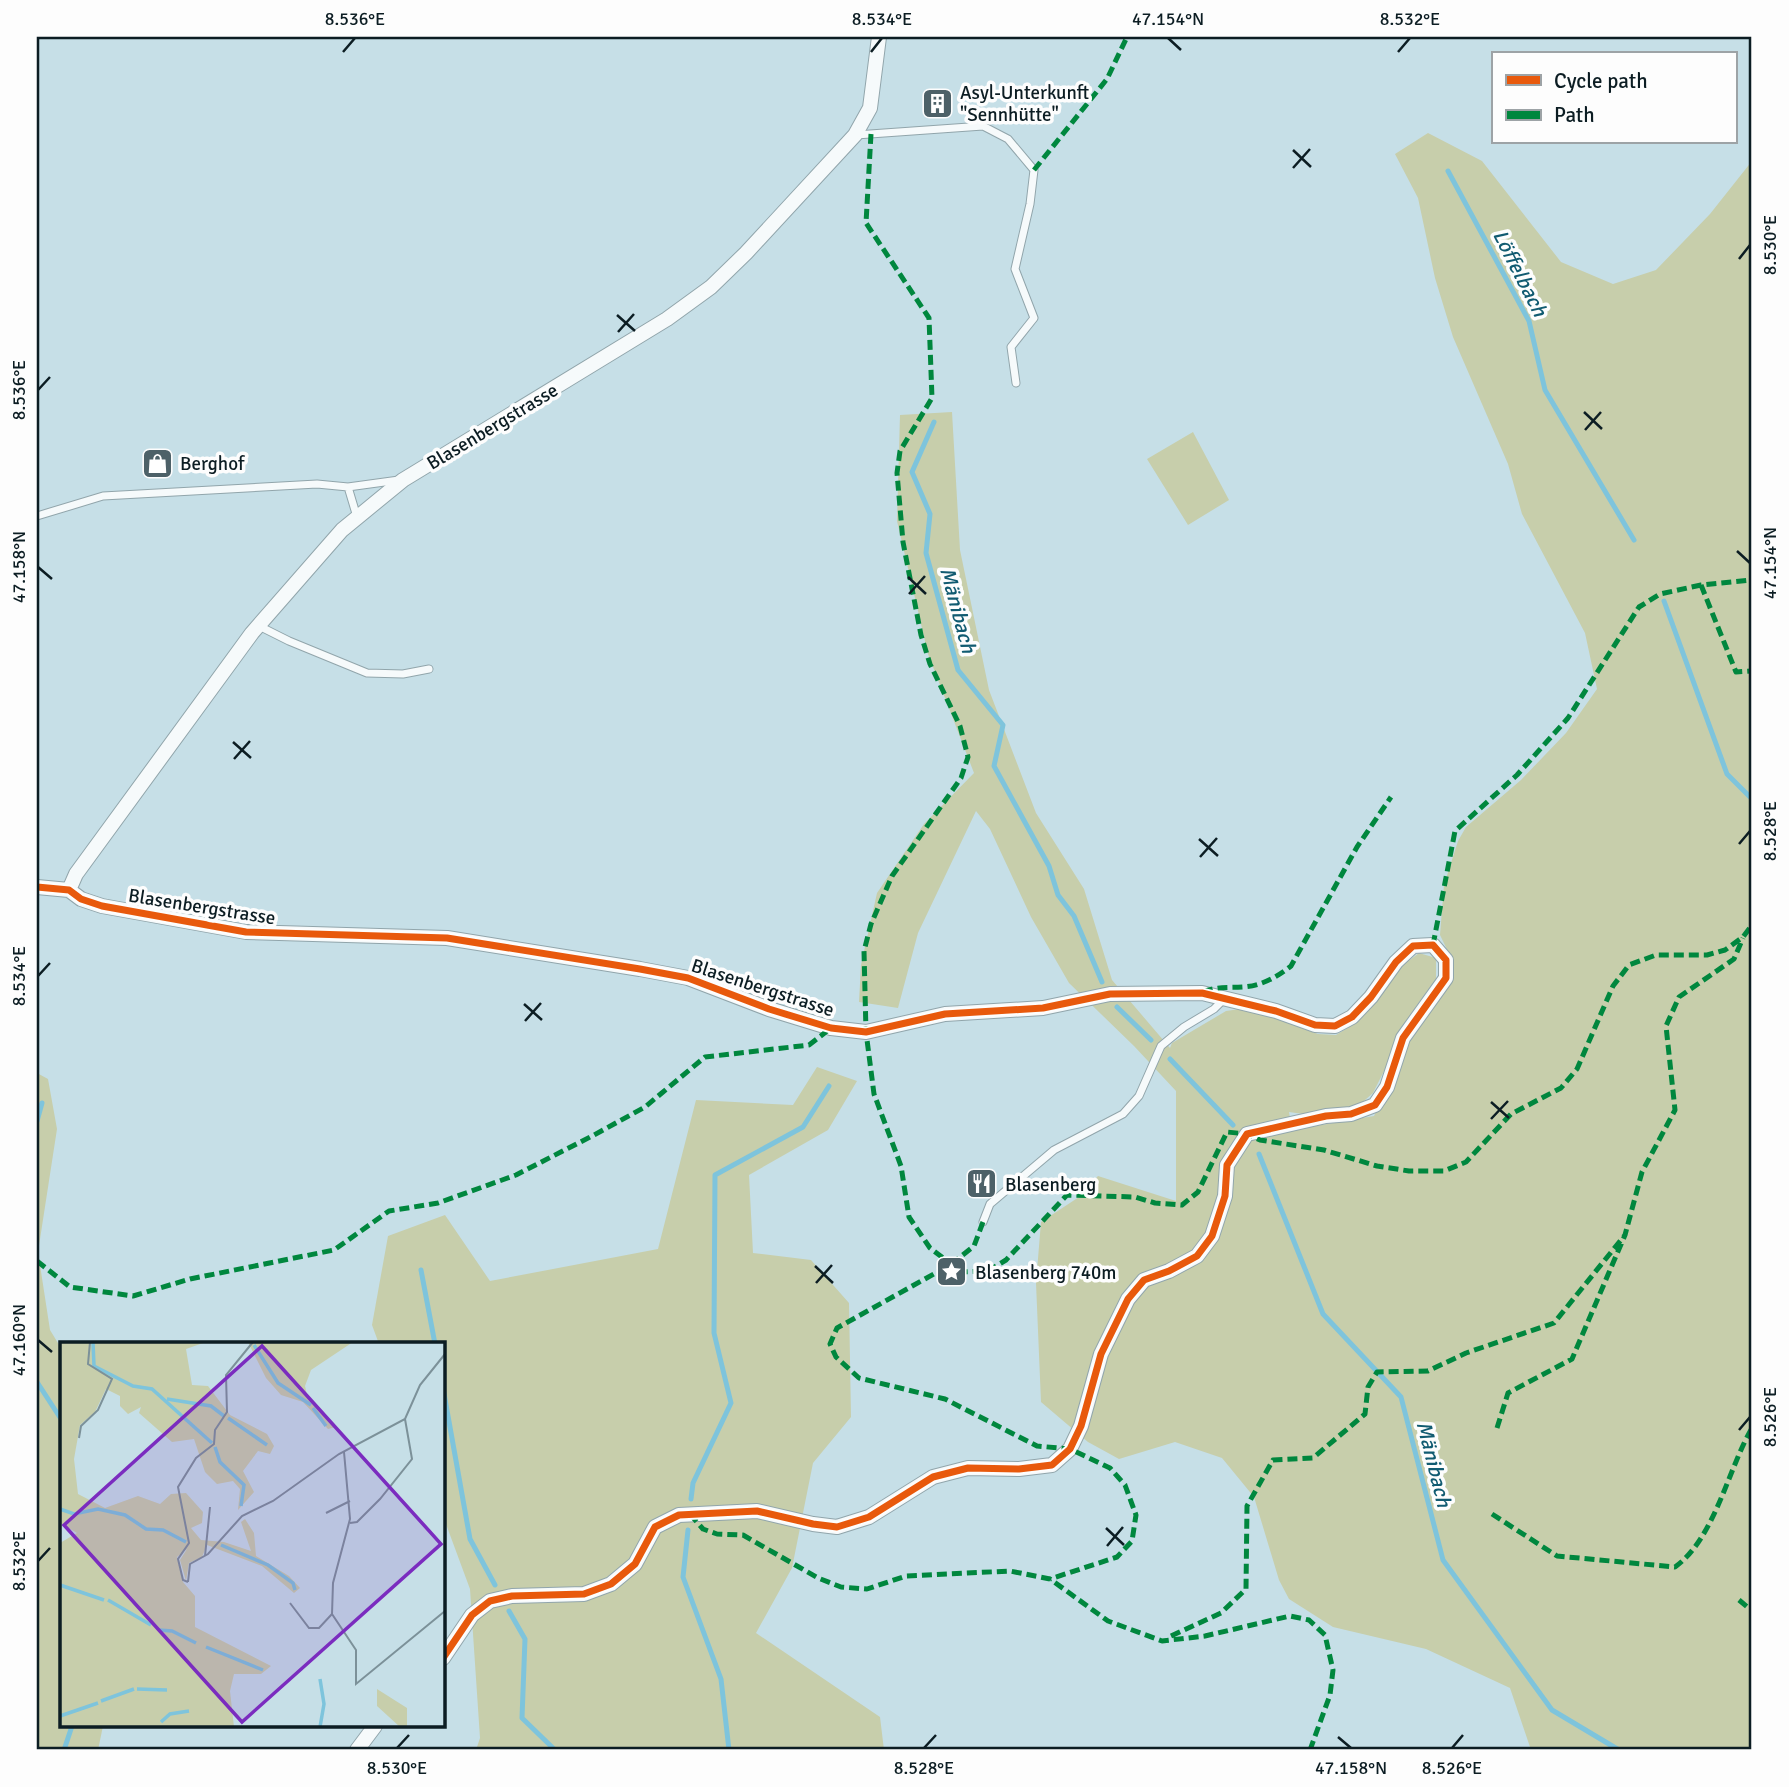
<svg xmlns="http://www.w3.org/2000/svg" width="1789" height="1787" viewBox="0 0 1789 1787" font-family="Signika,sans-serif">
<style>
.green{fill:#c7ceab}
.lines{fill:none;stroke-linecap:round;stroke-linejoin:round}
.stream{stroke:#7ec4dc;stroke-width:5}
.lane-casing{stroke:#91a5ab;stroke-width:9}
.street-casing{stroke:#91a5ab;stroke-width:16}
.lane{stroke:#f6fafb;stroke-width:7}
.street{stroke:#f6fafb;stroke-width:14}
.quiet{stroke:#00873e;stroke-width:5;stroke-dasharray:10 5;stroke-linecap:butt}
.cycleway-casing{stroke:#fdfdfd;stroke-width:11}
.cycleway{stroke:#e8590c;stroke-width:7}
.ticks{fill:none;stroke:#0c1d23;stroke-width:2.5}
.labels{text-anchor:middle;stroke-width:7;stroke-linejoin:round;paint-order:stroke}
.poi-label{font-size:19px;fill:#0c1d23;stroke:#fdfdfd;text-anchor:start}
.street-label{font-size:19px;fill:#0c1d23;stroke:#fdfdfd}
.water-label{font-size:21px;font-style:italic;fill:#115b71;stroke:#fdfdfd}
.inset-river{fill:none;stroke:#7ec4dc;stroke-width:3.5}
.inset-road{fill:none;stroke:#7c9199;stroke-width:2}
.view{fill:#7b2cbf;fill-opacity:0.15;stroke:#7b2cbf;stroke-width:3.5}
.inset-edge{fill:none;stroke:#0c1d23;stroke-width:3.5}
.neatline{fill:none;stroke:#0c1d23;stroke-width:2.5}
.ticks-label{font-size:18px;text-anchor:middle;fill:#0c1d23}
</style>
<rect width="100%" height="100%" fill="#c6dfe7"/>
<path class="green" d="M1428,133L1482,161L1561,262L1613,284L1656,270L1710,214L1752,161V1750H1531L1510,1688L1426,1649L1333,1627L1289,1599L1279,1580L1254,1497L1222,1458L1175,1442L1119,1459L1088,1442L1041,1402L1036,1283L1041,1222L1079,1197L1098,1176L1176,1201V1091L1134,1046L1069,983L1031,917L990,829L976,811L918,933L898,1008L859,1002L861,965L877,893L924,824L974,773L928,654L897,521L900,415L952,412L960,550L989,690L1036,813L1084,889L1112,980L1170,1048L1172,1043L1226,1011L1247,1008L1318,1034L1336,1035L1359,1021L1399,968L1419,953L1436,958V979L1417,1005L1373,1093L1356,1108L1303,1114L1289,1112L1292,1130L1374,1116L1411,1037L1446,989L1454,964L1440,935L1444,885L1458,841L1466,827L1521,780L1566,733L1597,689L1585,633L1522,514L1508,464L1453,337L1435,278L1418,198L1395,154Z
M1193,432L1229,500L1188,525L1147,459Z
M817,1067L857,1081L828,1130L749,1175L753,1253L811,1260L849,1303L851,1417L813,1463L792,1568L756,1633L880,1717L884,1750H476L480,1738L470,1589L443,1516V1344H379L372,1325L388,1236L445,1215L490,1281L658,1249L696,1100L793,1105Z
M37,1073L48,1079L57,1129L38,1252L50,1330L61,1348V1726H103L98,1750H37Z"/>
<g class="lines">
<path class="stream" d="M1448,171L1529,321L1545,390L1634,540
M934,422L912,472L930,514L926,553L958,670L1003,725L994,766L1049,866L1058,895L1074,916L1102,982
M1664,601L1727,774L1752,799
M1117,1007L1151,1040
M1170,1059L1233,1125
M37,1121L42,1103
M1259,1154L1323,1314L1401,1397L1443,1560L1552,1710L1619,1750
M421,1270L435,1344
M37,1382L61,1419
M443,1388L470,1539L495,1585
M691,1499L693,1483L731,1403L714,1333L715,1175L803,1127L829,1086
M688,1530L683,1577L721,1679L729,1750
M509,1611L525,1639L522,1718L555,1750
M64,1750L72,1726"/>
<defs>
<path id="lane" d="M856,135L983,126L1008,139L1034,170L1030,204L1015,269L1034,318L1011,347L1016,383
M348,487L399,480
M37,516L103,496L317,484L348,487L357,517
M259,626L289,641L367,673L403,674L429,669
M983,1222L990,1204L1054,1150L1123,1114L1139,1096L1161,1046L1184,1027L1214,1009L1224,999"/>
<path id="street" d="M37,887L69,890L81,899L102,906L246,932L447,938L640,969L688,978L769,1009L831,1028L866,1032L945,1014L1043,1008L1110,994L1202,993L1276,1011L1315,1025L1335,1026L1352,1017L1371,997L1396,962L1413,946L1433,945L1446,960V978L1403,1038L1387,1087L1375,1105L1351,1114L1326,1116L1247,1134L1227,1165L1225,1196L1212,1236L1197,1256L1169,1271L1144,1280L1128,1299L1101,1354L1081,1426L1070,1449L1052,1465L1019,1469L968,1468L933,1477L869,1517L837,1527L813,1524L757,1511L679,1515L655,1527L635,1564L611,1584L584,1594L512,1596L490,1601L472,1615L443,1658
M69,890L76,874L252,633L342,530L403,480L667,319L711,287L746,253L855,135L870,108L879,37
M357,1750L375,1726"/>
</defs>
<use href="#lane" class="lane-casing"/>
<use href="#street" class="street-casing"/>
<use href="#lane" class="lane"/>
<use href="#street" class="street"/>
<path class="quiet" d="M871,134L866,223L929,318L932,398L900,451L897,473L903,542L921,635L930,664L960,726L968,757L961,778L892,876L871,924L864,951L866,1032L874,1094L901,1166L909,1217L930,1248L962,1272L988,1271L1006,1260L1067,1195L1135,1197L1155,1203L1182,1205L1198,1192L1227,1132L1247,1134L1260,1140L1324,1150L1377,1166L1409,1171H1444L1466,1162L1511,1114L1561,1088L1577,1069L1613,986L1629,965L1656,955H1707L1725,950L1743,937L1752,925
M1034,170L1107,79L1127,37
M1701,585L1736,672L1752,671
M1433,945L1455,831L1517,775L1568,718L1639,607L1660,594L1701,585L1752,580
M1203,992C1218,986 1228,988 1243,987C1261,986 1277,977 1291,966L1357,847L1391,797
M983,1222L974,1246L950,1265L837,1328L830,1344L836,1357L859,1378L945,1399L1037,1446L1070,1449L1110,1468L1125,1485L1136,1515L1132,1541L1117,1557L1050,1579
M37,1261L70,1287L133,1296L190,1279L334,1250L389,1211L438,1203L516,1175L594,1135L645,1107L705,1057L809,1045L831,1028
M1497,1428L1508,1393L1572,1359L1625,1235L1642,1172L1675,1110L1666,1026L1679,997L1734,959L1743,938
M690,1514L703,1529L717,1534L743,1535L818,1578L841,1587L867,1589L906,1576L1010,1571L1050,1579L1108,1621L1162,1641L1205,1636L1290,1616L1309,1620L1325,1635L1333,1670L1330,1695L1310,1750
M1492,1514L1557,1556L1675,1567C1715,1538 1728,1469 1752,1428
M1739,1600L1752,1611
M1171,1636L1221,1613L1246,1589L1247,1506L1273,1460L1313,1458L1365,1414L1368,1387L1377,1372L1428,1371L1466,1353L1554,1323L1625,1235"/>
<defs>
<path id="cycleway" d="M37,887L69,890L81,899L102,906L246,932L447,938L640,969L688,978L769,1009L831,1028L866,1032L945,1014L1043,1008L1110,994L1202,993L1276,1011L1315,1025L1335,1026L1352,1017L1371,997L1396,962L1413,946L1433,945L1446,960V978L1403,1038L1387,1087L1375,1105L1351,1114L1326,1116L1247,1134L1227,1165L1225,1196L1212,1236L1197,1256L1169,1271L1144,1280L1128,1299L1101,1354L1081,1426L1070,1449L1052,1465L1019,1469L968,1468L933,1477L869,1517L837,1527L813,1524L757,1511L679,1515L655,1527L635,1564L611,1584L584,1594L512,1596L490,1601L472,1615L443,1658"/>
</defs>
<use href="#cycleway" class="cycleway-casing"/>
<use href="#cycleway" class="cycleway"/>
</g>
<path class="ticks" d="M1168,38L1181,50M343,52L355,38M871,52L882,38M1398,52L1410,38M1293,150L1311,167M1293,168L1310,149M1739,259L1750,245M617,315L635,331M618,332L634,314M38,390L50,377M1584,412L1602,429M1585,430L1601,412M1737,551L1750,563M38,567L52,579M908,577L926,594M909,594L925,576M233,742L251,758M234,759L250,741M1199,839L1218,856M1739,844L1750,831M1200,857L1217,838M38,976L50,963M524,1004L542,1020M525,1021L541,1003M1491,1102L1509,1118M1491,1119L1508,1101M815,1266L833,1283M816,1283L832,1265M38,1340L52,1352M1739,1430L1750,1417M1106,1528L1124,1545M1107,1546L1123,1527M38,1561L50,1548M1338,1737L1351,1748M397,1748L409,1735M924,1748L936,1735M1452,1748L1463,1735"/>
<defs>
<symbol id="building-square" viewBox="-11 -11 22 22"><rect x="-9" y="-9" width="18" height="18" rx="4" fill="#4d6168" stroke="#fdfdfd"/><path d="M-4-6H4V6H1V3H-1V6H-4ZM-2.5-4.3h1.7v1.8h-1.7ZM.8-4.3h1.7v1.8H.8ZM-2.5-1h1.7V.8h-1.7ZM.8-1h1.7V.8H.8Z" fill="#fff"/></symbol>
<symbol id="shop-square" viewBox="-11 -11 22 22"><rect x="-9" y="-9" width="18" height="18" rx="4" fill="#4d6168" stroke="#fdfdfd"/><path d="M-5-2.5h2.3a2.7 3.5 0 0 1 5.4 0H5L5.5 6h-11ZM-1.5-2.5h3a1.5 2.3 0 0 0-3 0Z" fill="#fff"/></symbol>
<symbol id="restaurant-square" viewBox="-11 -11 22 22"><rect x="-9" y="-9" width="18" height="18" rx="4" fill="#4d6168" stroke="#fdfdfd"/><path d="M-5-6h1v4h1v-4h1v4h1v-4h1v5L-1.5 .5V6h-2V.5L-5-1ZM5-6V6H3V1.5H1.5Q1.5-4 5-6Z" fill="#fff"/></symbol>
<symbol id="sight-square" viewBox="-11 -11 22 22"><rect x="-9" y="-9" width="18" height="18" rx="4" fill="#4d6168" stroke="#fdfdfd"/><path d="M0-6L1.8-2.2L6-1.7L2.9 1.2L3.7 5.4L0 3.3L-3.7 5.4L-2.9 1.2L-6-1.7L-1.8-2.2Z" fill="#fff"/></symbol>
</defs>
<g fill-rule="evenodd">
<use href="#building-square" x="920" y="86" width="35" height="35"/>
<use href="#shop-square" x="140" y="446" width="35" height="35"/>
<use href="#restaurant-square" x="964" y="1166" width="35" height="35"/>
<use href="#sight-square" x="934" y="1254" width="35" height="35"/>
</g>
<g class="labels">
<g class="poi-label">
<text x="960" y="99">Asyl-Unterkunft<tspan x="960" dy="22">"Sennhütte"</tspan></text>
<text x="180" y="470">Berghof</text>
<text x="1005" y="1191">Blasenberg</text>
<text x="975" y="1279">Blasenberg 740m</text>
</g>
<g class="street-label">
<text transform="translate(492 426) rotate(-31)" y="7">Blasenbergstrasse</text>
<text transform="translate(202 906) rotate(9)" y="7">Blasenbergstrasse</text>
<text transform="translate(763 987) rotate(18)" y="7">Blasenbergstrasse</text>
</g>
<g class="water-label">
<text transform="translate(1520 273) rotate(63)" y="7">Löffelbach</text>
<text transform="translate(958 610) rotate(75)" y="7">Mänibach</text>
<text transform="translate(1434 1464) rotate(76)" y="7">Mänibach</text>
</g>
</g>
<g transform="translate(60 1342)">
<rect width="385" height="385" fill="#c6dfe7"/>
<path d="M0,0H146L126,7L132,43L148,44L170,73L207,92L214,104L210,112L198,109L183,129L194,150L178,168L180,147L173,139L157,142L145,130L134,97L112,100L79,71L81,65L68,72L60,64V54L46,47L35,70L20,83L14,117L18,152L45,166L78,154L100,162L111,152L126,151L143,170L142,181L131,186L141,198L164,200L191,209L181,180L185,177L194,191L196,214L229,234L240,246L234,251L202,224L147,203L142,215L129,221L126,239L120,218L127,207L117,215L123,240L135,254V285L211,324L201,332H174L170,349L174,385H0V201L17,191L0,181ZM188,0H293L251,28L245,44L248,57L276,85L268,87L243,60L221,53L206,36ZM317,347L347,366V385H340L317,364Z" fill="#c7ceab"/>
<path class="inset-river" d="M33,0L34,24L73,44L92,47L152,101M194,3L218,41L251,63M107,57L151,64L164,74M253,66L266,84M168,76L207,103M155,105L160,120L184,143L181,164M0,167L14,172L38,167L65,173L86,187L103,188L126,200M161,203L208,223L233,241L235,248M0,243L44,258M48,258L91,283M99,288L112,289L136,301M146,305L203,328M260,337L264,362L260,385M77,347L107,348M41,359L74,347M0,374L38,361M101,380L110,372L129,369"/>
<path class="inset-road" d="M19,96L21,84L38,68L52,37L28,22L30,0M284,110L290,177L273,241L272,272L296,308V342L385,269M266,171L290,159M290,181L297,180L320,157L352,117L345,77M145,214L150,165M128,240L130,222L148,212L182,174L213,159L279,112L345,77L360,43L385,12M128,240L123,238L118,217L129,201L118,145L136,116L154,102L155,88L167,70L166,33L193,0M230,261L249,286H259L272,272"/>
<path class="view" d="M202,4L381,202L182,380L4,183Z"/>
<rect width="385" height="385" class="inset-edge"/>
</g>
<rect width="1789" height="1787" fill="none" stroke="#fdfdfd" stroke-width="77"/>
<rect x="1492" y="52" width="245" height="91" fill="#fdfdfd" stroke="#9da3a6" stroke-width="2"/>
<rect x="1506" y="75" width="35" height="10" fill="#e8590c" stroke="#9da3a6" stroke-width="2"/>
<text x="1554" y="88" font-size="21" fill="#0c1d23">Cycle path</text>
<rect x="1506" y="110" width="35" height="10" fill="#00873e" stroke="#9da3a6" stroke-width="2"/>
<text x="1554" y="122" font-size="21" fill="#0c1d23">Path</text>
<rect x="38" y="38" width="1712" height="1710" class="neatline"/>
<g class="ticks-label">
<text x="355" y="25">8.536°E</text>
<text x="882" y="25">8.534°E</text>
<text x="1168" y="25">47.154°N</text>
<text x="1410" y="25">8.532°E</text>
<text transform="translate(1770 245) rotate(-90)" y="6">8.530°E</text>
<text transform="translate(19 390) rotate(-90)" y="6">8.536°E</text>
<text transform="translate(1770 563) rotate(-90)" y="6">47.154°N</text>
<text transform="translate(19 567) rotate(-90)" y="6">47.158°N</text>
<text transform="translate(1770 831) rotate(-90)" y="6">8.528°E</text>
<text transform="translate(19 976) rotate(-90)" y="6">8.534°E</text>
<text transform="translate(19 1340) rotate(-90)" y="6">47.160°N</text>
<text transform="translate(1770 1417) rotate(-90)" y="6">8.526°E</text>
<text transform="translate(19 1561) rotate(-90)" y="6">8.532°E</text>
<text x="397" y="1774">8.530°E</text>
<text x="924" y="1774">8.528°E</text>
<text x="1351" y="1774">47.158°N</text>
<text x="1452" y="1774">8.526°E</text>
</g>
</svg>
